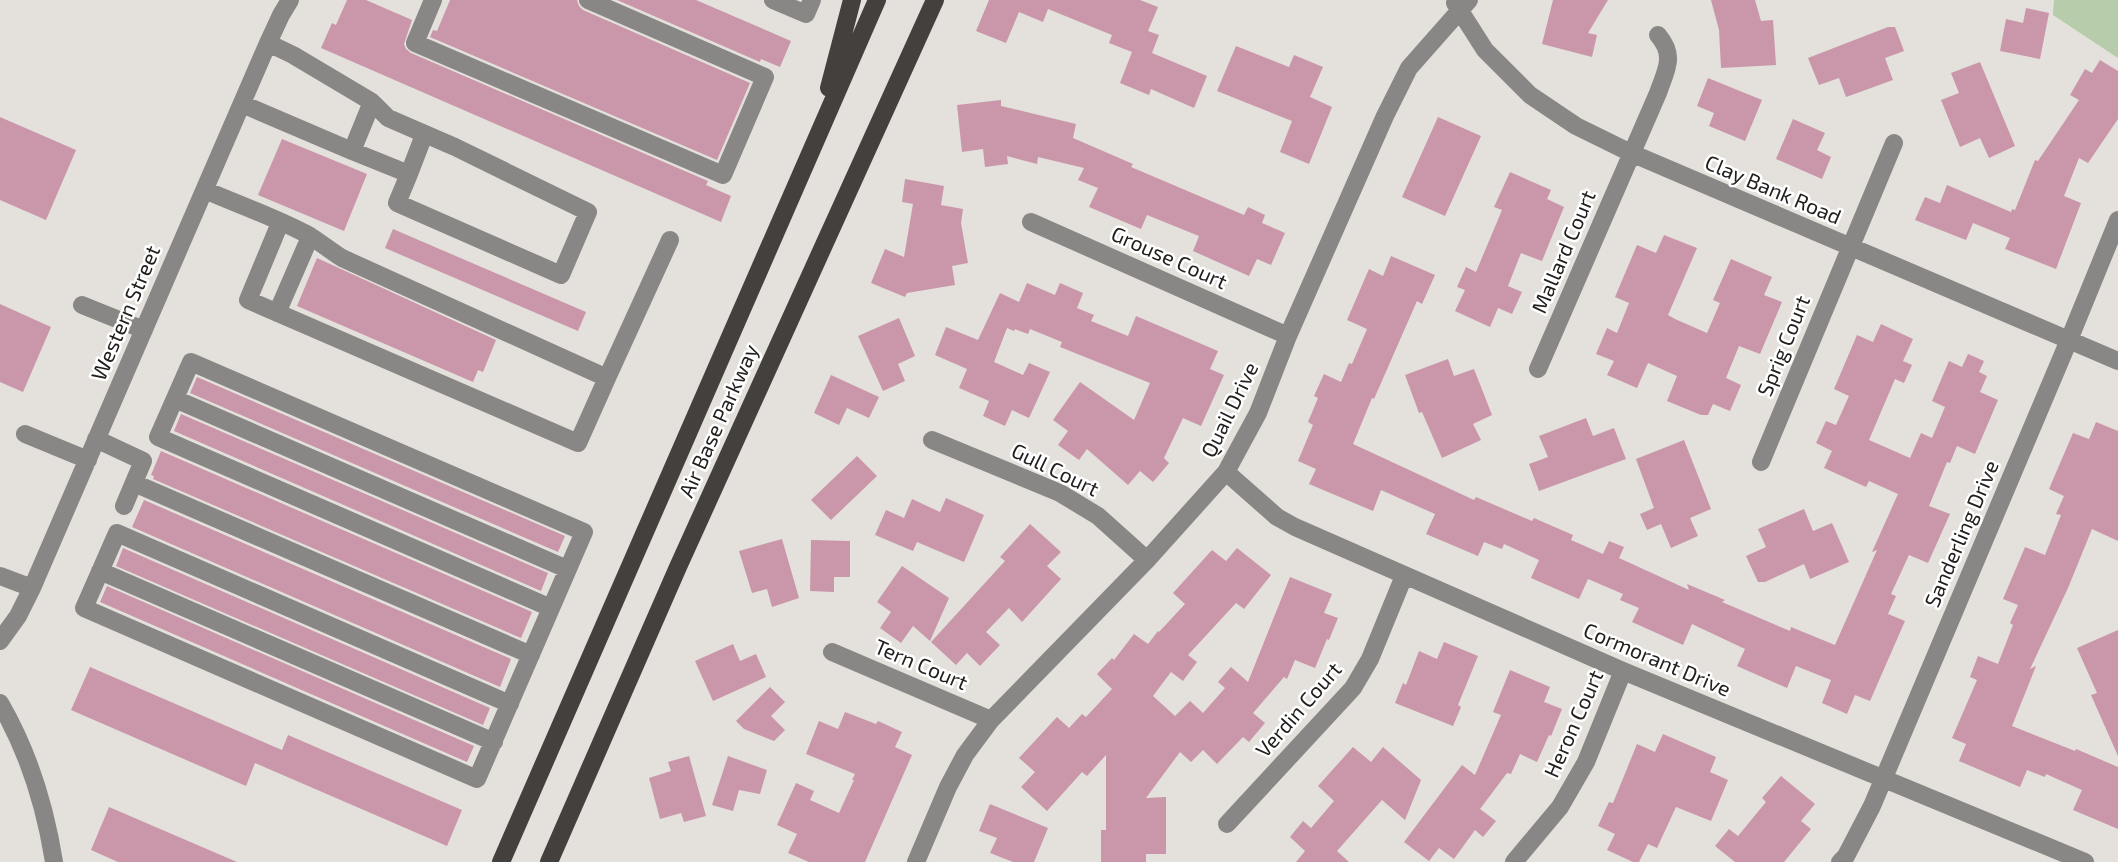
<svg xmlns="http://www.w3.org/2000/svg" width="2118" height="862" viewBox="0 0 2118 862" font-family="'Exo 2',sans-serif">
<style>
.green{fill:#b6ccaa}
.building{fill:#ca97aa}
.lines{fill:none;stroke-linecap:round;stroke-linejoin:round}
.minor{stroke:#898785;stroke-width:18}
.major{stroke:#43403d;stroke-width:18}
.labels{text-anchor:middle;stroke-width:5;stroke-linejoin:round;paint-order:stroke}
.street-label{font-size:21px;fill:#22201e;stroke:#fff}
</style>
<rect width="100%" height="100%" fill="#e4e0db"/>
<path class="green" d="M2054,0H2118V58L2053,15Z"/>
<path class="building" d="M347,0H366L412,20L404,44L406,49L411,53L708,181L706,185L731,196L721,222L321,48L332,23L336,25Z
M450,0H577L579,6L583,10L750,83L717,160L430,37L433,30L437,31Z
M617,0H696L791,41L780,67L761,59L760,62Z
M989,0H1140L1158,7L1148,31L1159,35L1152,53L1207,76L1194,108L1151,89L1149,95L1120,83L1132,52L1109,43L1112,35L1048,9L1043,22L1019,12L1006,43L976,31Z
M1553,0H1608L1588,33L1597,35L1592,57L1542,44Z
M1711,0H1755L1761,21L1773,20L1776,65L1721,68L1719,30Z
M2026,8L2049,13L2040,59L2000,51L2006,19L2023,23Z
M1888,27H1895L1904,51L1885,58L1893,80L1846,97L1839,78L1819,85L1808,58Z
M1236,46L1289,67L1294,55L1323,67L1310,97L1332,107L1309,164L1280,152L1292,121L1217,91Z
M2100,60L2118,71V119L2088,163L2079,158L2064,196L2081,203L2056,269L2005,249L2010,238L1973,223L1966,240L1915,220L1925,197L1940,203L1947,185L2011,212L2012,209L2015,210L2035,160L2038,161L2079,100L2070,95L2085,69L2092,73Z
M1980,62L2015,146L1989,158L1980,138L1960,147L1941,100L1959,93L1951,73Z
M1708,78L1762,100L1745,141L1709,126L1714,113L1697,106Z
M1001,100V106L1076,124L1073,138L1133,164L1131,167L1244,215L1248,207L1265,215L1262,223L1285,233L1271,265L1257,259L1249,276L1193,251L1199,236L1147,215L1141,229L1089,207L1098,188L1078,180L1084,168L1038,157L1037,164L1007,156L1008,164L985,167L983,149L962,152L957,105Z
M0,117L76,150L46,220L0,200Z
M1438,117L1481,136L1445,216L1402,197Z
M1793,119L1825,133L1817,150L1831,157L1822,179L1776,159Z
M282,139L367,174L344,231L258,195Z
M1510,172L1551,190L1547,199L1564,207L1542,261L1521,253L1508,286L1522,292L1512,314L1498,308L1490,327L1455,311L1465,290L1457,287L1466,267L1476,272L1502,210L1494,207Z
M905,179L944,186L941,205L963,209L961,223L968,263L952,266L955,285L907,293L905,297L871,283L885,249L904,257L913,204L902,202Z
M393,229L586,312L578,331L385,248Z
M1664,235L1697,248L1668,315L1675,319L1707,333L1720,303L1713,300L1731,259L1772,277L1764,295L1782,302L1760,354L1739,346L1726,378L1741,385L1730,411L1713,404L1708,415H1701L1667,401L1677,376L1648,363L1637,388L1607,375L1614,361L1596,354L1607,328L1617,333L1629,303L1615,297L1637,245L1656,253Z
M1391,256L1435,275L1422,304L1417,301L1374,399L1372,398L1353,444L1474,500L1476,497L1532,521L1534,518L1573,535L1571,540L1603,554L1609,541L1624,547L1619,558L1689,590L1687,584L1725,600L1722,602L1790,631L1791,627L1835,645L1877,550L1872,552L1898,494L1869,481L1866,487L1824,468L1832,451L1816,443L1826,421L1836,425L1849,396L1834,389L1857,335L1873,342L1881,324L1913,339L1903,361L1912,365L1904,383L1895,379L1869,440L1910,458L1921,433L1932,438L1945,407L1932,401L1949,361L1962,367L1968,354L1984,361L1979,372L1987,376L1980,392L1998,400L1975,454L1957,446L1950,463L1947,462L1929,506L1950,514L1928,563L1909,555L1891,594L1896,596L1888,614L1905,621L1870,701L1855,695L1847,714L1822,703L1831,680L1796,666L1787,688L1737,666L1745,649L1692,624L1683,645L1632,622L1639,608L1620,600L1623,594L1588,579L1579,599L1531,578L1539,560L1504,544L1502,549L1484,542L1478,556L1445,542L1426,534L1435,514L1381,490L1373,511L1309,484L1316,469L1298,461L1313,425L1308,422L1318,398L1314,396L1324,374L1341,382L1349,363L1352,364L1367,329L1347,320L1369,269L1383,276Z
M317,258L496,340L483,372L478,370L473,382L297,306Z
M1027,283L1055,295L1060,283L1083,293L1077,308L1094,315L1091,321L1128,336L1136,316L1218,351L1210,369L1224,375L1201,426L1183,418L1164,458L1169,463L1153,482L1140,471L1128,485L1087,449L1079,460L1058,445L1068,431L1053,420L1080,382L1134,420L1150,383L1060,347L1062,342L1030,329L1028,334L1015,329L1014,331L1007,328L994,362L1023,375L1029,363L1050,372L1029,418L1012,410L1005,426L983,416L989,401L959,388L967,369L935,355L946,327L978,340L1000,293L1019,302Z
M0,304L51,327L23,392L0,382Z
M899,318L915,356L898,364L905,381L883,391L858,336Z
M1448,359L1454,376L1474,369L1492,415L1473,424L1481,440L1442,458L1422,412L1419,413L1405,375Z
M831,375L879,397L869,418L847,408L839,425L814,413Z
M197,377L565,536L558,552L190,393Z
M181,414L548,573L541,591L174,431Z
M1586,418L1593,436L1614,428L1626,459L1539,491L1529,464L1548,457L1539,436Z
M2096,422L2118,431V541L2092,529L2068,588L2030,669L2036,666L2012,726L2075,751L2076,749L2118,767V829L2073,810L2082,790L2046,774L2045,777L2027,770L2020,787L1959,761L1966,744L1952,738L1977,680L1970,677L1978,656L1998,664L2013,625L2010,623L2018,605L2003,599L2025,547L2045,555L2061,515L2056,514L2064,496L2049,489L2073,433L2089,439Z
M1684,440L1711,509L1690,518L1698,536L1671,548L1661,524L1647,530L1640,514L1654,508L1636,459Z
M161,451L532,612L521,638L153,479L154,476L151,475Z
M857,456L877,476L831,520L811,500Z
M946,498L984,515L964,562L917,542L913,551L875,535L886,510L904,518L912,499L940,512Z
M144,500L511,659L500,687L132,527Z
M1804,509L1813,531L1832,523L1849,562L1810,579L1804,564L1765,582H1758L1746,556L1766,547L1758,529Z
M1030,524L1061,552L1047,566L1061,579L1022,622L1009,608L986,632L1000,645L980,666L967,653L956,665L931,642L1005,561L1000,557Z
M782,539L799,598L772,607L767,589L752,593L739,551Z
M811,540L850,541V577H834V592L810,591Z
M123,548L490,708L483,725L116,566Z
M1237,548L1271,575L1244,609L1236,603L1188,655L1197,662L1183,681L1171,672L1153,696L1175,716L1190,701L1203,713L1225,688L1218,682L1231,667L1248,682L1290,577L1332,594L1324,613L1338,618L1329,640L1327,639L1315,668L1295,660L1287,679L1284,677L1253,713L1265,723L1249,742L1243,737L1217,764L1203,750L1191,762L1180,752L1146,798L1166,797V854H1146V862H1101V830H1106V755L1087,776L1082,772L1047,811L1021,787L1035,772L1019,758L1057,717L1069,728L1082,714L1086,717L1112,689L1097,674L1112,658L1114,660L1134,634L1148,644L1158,631L1159,632L1185,604L1173,593L1212,550L1226,561Z
M902,566L949,598L930,641L913,626L901,643L880,628L891,612L877,602Z
M107,586L474,746L467,762L100,602Z
M2118,630V756L2091,695L2097,693L2077,648Z
M1444,642L1478,656L1458,705L1461,707L1453,726L1395,703L1403,683L1406,685L1419,651L1437,659Z
M733,644L740,661L756,654L766,677L713,701L695,661Z
M90,667L282,750L288,735L462,810L447,846L255,763L246,786L71,710Z
M1510,670L1550,687L1544,702L1562,709L1551,736L1549,735L1537,762L1520,754L1511,774L1507,773L1480,809L1496,821L1483,837L1475,830L1454,859L1439,848L1429,861L1404,842L1462,765L1475,775L1501,715L1493,712Z
M770,687L785,702L771,716L785,730L774,741L744,729L736,721Z
M845,712L876,724L878,721L902,732L895,747L912,755L865,862H809L788,853L797,834L777,825L796,783L814,791L810,800L839,813L854,780H852L855,774L806,754L819,721L838,729Z
M1663,734L1716,757L1710,772L1728,780L1711,821L1676,807L1657,848L1648,844L1639,862H1633L1607,850L1615,834L1598,826L1609,802L1613,803L1637,744L1655,752Z
M1353,747L1371,762L1383,747L1421,780L1405,820L1382,800L1337,851L1349,862H1296L1305,851L1290,837L1303,821L1311,828L1334,801L1318,786Z
M689,756L706,816L684,822L681,813L660,819L649,778L671,771L668,762Z
M728,756L767,770L760,794L739,790L733,811L712,805Z
M1781,776L1815,804L1801,821L1811,829L1784,862H1735L1715,846L1729,829L1738,836L1766,802L1762,798Z
M990,804L1048,828L1034,862H1013L990,853L997,838L979,831Z
M109,807L237,862H118L91,850Z"/>
<g class="lines">
<path class="minor" d="M433,0L415,43L723,175L765,77L588,0
M773,0L806,14L812,0
M1455,3L1485,50L1530,95L1576,126L1631,153L2118,361
M242,104L352,151L372,102L293,55L268,43
M352,151L409,174L397,203L561,275L588,212L455,147L388,118L372,102
M409,174L424,135
M205,190C239,205 277,218 310,236C321,243 331,251 342,258L607,378L578,443L248,300L280,223
M1031,222L1288,336
M82,305L144,330
M277,313L310,237
M1538,369L1658,93C1666,70 1676,56 1658,35
M607,378L670,240
M175,399L567,569
M25,434L88,460
M96,439L143,461L124,506
M932,440L1060,493L1098,516L1147,560
M1761,462L1894,143
M1226,472L1277,517L1295,527L1623,671L2085,862
M134,483L531,655
M100,571L494,742
M0,576L32,588
M0,641L18,616L32,588L268,43L281,15L290,0
M832,652L991,720
M0,703C29,753 45,805 54,862
M510,704L117,533L84,608L477,779L584,532L191,362L158,437L551,608
M1227,824L1353,688L1370,659L1404,576
M916,862L948,787L965,755L991,720L1147,560L1226,472L1258,413L1288,336L1385,116L1409,68L1469,0
M1514,862L1560,807L1586,762L1623,671
M1840,862L1846,856L1872,806L2069,340L2118,220"/>
<path class="major" d="M829,88L852,0
M501,862L877,0
M549,862L678,567L935,0"/>
</g>
<g class="labels">
<g class="street-label">
<text transform="translate(1773 190) rotate(23)" y="7">Clay Bank Road</text>
<text transform="translate(1564 252) rotate(-67)" y="7">Mallard Court</text>
<text transform="translate(1169 258) rotate(24)" y="7">Grouse Court</text>
<text transform="translate(126 313) rotate(-67)" y="7">Western Street</text>
<text transform="translate(1784 346) rotate(-68)" y="7">Sprig Court</text>
<text transform="translate(1230 410) rotate(-64)" y="7">Quail Drive</text>
<text transform="translate(719 421) rotate(-66)" y="7">Air Base Parkway</text>
<text transform="translate(1055 470) rotate(26)" y="7">Gull Court</text>
<text transform="translate(1962 534) rotate(-67)" y="7">Sanderling Drive</text>
<text transform="translate(1657 660) rotate(23)" y="7">Cormorant Drive</text>
<text transform="translate(921 665) rotate(23)" y="7">Tern Court</text>
<text transform="translate(1299 710) rotate(-49)" y="7">Verdin Court</text>
<text transform="translate(1574 724) rotate(-66)" y="7">Heron Court</text>
</g>
</g>
</svg>
